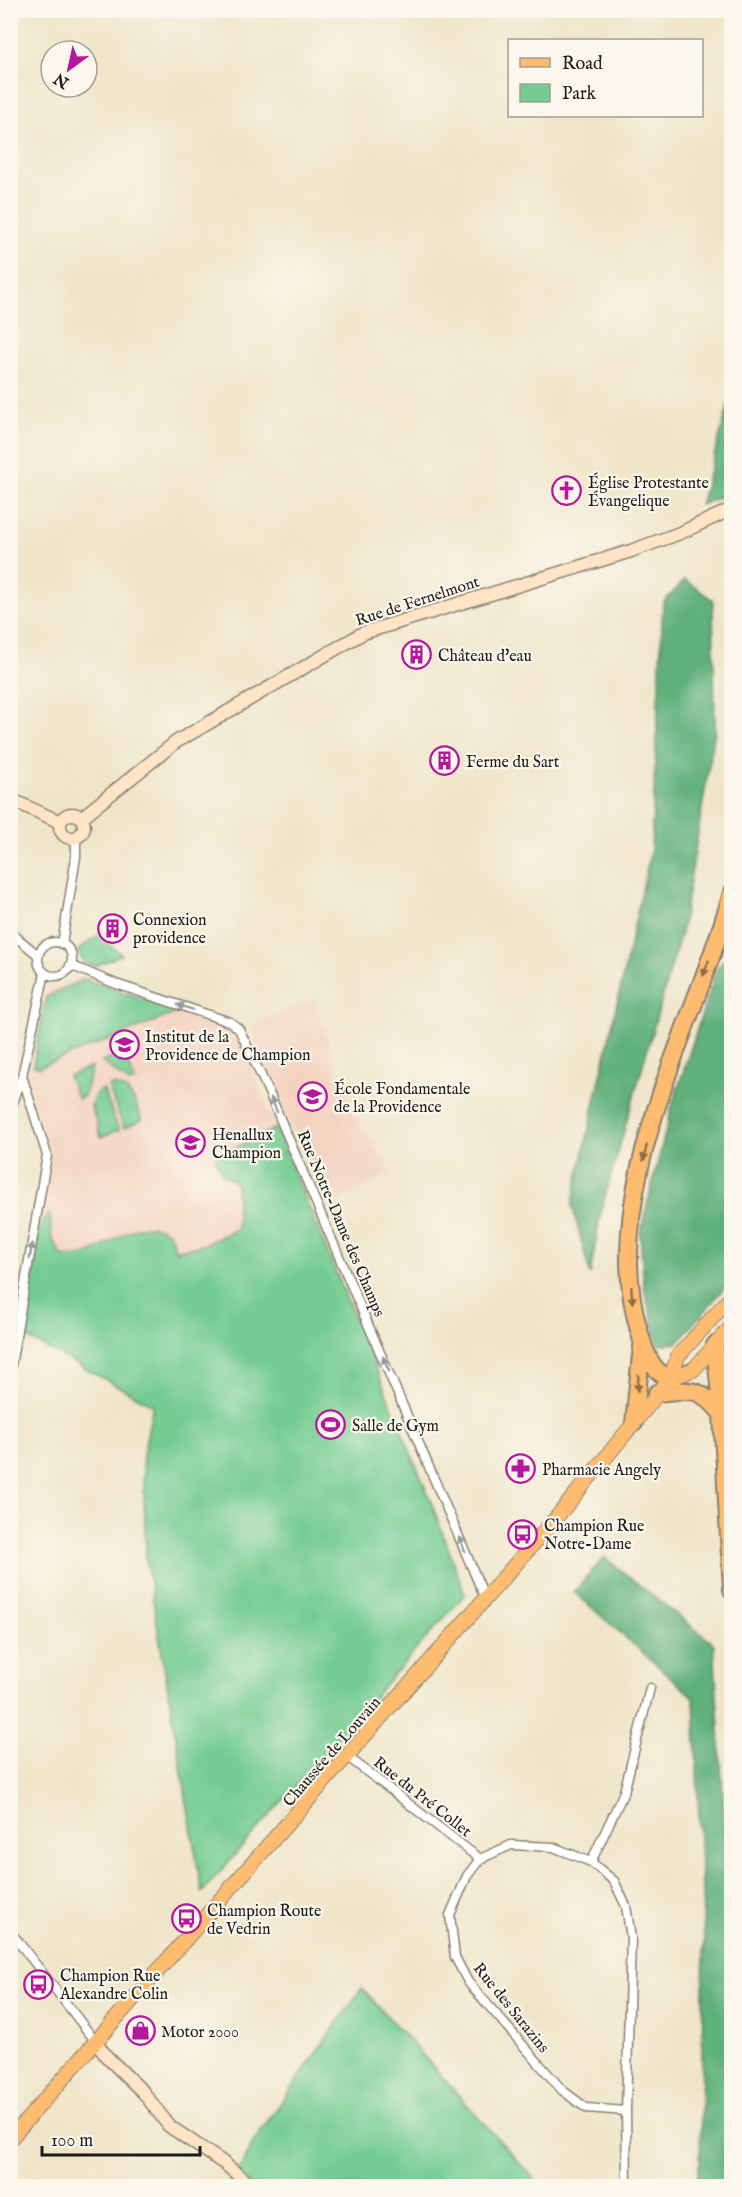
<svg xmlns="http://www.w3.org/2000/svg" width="742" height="2197" viewBox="0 0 742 2197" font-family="'IM FELL English',serif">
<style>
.built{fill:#f4d3c0}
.green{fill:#73cc92;stroke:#487457;stroke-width:1.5}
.forest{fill:#5eb07c;stroke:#3d664c;stroke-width:1.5}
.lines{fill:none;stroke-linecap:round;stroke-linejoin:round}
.street-casing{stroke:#868072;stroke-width:11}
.secondary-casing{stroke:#868072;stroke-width:15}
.primary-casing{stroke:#868072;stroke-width:16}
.highway-casing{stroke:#868072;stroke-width:20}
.street{stroke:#fff;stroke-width:8}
.secondary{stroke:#ffe4c6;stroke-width:12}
.primary{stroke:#febc70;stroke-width:14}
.highway{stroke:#febc70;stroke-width:16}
.oneway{fill:#8d6c46}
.oneway2{fill:#999}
.labels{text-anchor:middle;stroke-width:4.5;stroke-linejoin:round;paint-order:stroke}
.poi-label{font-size:16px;fill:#1c1c1c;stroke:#fbf7ec;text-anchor:start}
.street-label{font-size:16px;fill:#1c1c1c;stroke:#fbf7ec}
</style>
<rect width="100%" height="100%" fill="#fbf7ec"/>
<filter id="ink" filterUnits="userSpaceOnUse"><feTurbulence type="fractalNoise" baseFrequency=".0167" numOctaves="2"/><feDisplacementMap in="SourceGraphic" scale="12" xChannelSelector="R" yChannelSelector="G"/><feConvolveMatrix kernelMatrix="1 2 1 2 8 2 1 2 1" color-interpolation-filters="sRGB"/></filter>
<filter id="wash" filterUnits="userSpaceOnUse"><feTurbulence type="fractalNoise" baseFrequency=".008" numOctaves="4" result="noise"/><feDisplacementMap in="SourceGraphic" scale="24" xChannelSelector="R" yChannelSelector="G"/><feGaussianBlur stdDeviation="1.35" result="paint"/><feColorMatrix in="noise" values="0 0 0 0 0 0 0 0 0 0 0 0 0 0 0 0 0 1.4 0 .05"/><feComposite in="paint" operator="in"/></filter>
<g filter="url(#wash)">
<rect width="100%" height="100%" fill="#f0e5c9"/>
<path class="built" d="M84,975L234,1029L370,1347L309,1381L28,1300L50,1158L28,1081L43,993Z
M314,1000L351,1108L391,1173L328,1206L285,1113L250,1026Z"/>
<path class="green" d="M97,936L122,954L96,966L85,964L77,951Z
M84,979L181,1011L39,1067L33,1066L46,997Z
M124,1054L135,1081L129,1083L102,1062Z
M92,1067L84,1096L78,1099L68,1076Z
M113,1085C132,1088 136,1104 142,1120L124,1128L108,1087Z
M103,1089L119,1130L101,1137L91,1105L96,1093Z
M276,1128L430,1499L465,1594L202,1892L146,1558L143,1456L153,1405L22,1335L41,1222L50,1214L52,1239L62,1256C100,1262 118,1226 151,1226C157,1226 164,1231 169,1233L176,1251L206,1244L237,1229C236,1213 239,1198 235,1182L223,1174L215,1158Z
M362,1988L535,2180L526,2186H251L237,2173L254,2141Z"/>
<path class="forest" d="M731,396V493L700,505Z
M685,580L713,600L715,730L682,929L601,1211L590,1275L572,1205L651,850L663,603Z
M731,951V1280L677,1343L658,1345L644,1288L640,1234L671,1109L717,968Z
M604,1557L714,1644L731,1933L728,2186H696L700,2160L704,1942L694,1698L574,1592Z"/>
</g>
<g filter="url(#ink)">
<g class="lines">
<defs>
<path id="street" d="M10,932L38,955
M38 959a17 17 0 1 1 34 0a17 17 0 1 1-34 0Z
M62,944L76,857V837
M70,965L116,984L230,1022L239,1029L267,1088L485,1598
M10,1112L22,1076L45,973
M10,1371L47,1155L22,1076
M348,1757L480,1859
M591,1862L624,1792L650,1688
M10,1931L96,2042
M626,2111L586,2108L562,2090L468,1982L455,1957L450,1915L467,1876L480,1859L511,1845L553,1847L591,1862L614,1881L626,1906L631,1938L626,2111L627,2186"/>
<path id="secondary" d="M10,799L60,822
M60 826a12 12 0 1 1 24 0a12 12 0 1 1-24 0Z
M81,818L176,742L363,633L631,551L680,533L732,509
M96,2042L106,2056L143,2092L169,2126L225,2164L251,2186"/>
<path id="primary" d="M670,1379L694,1369L732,1326
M10,2139L556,1518L670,1379L678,1356L732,1296"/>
<path id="highway" d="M715,1345L722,1414L732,1590
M670,1379C649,1370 644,1348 638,1327C599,1187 695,1026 732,893
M657,1393C692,1390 698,1385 722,1414
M634,1423L642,1346"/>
</defs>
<use href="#street" class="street-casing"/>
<use href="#secondary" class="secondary-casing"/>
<use href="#primary" class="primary-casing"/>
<use href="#highway" class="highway-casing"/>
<use href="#street" class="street"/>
<use href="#secondary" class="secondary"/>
<use href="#primary" class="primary"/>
<use href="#highway" class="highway"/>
</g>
<defs><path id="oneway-solid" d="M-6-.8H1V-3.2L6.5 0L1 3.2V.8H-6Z" transform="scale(1.5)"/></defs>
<g class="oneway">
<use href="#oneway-solid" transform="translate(706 968) rotate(110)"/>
<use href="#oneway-solid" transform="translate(645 1153) rotate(103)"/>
<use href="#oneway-solid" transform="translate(632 1295) rotate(85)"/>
<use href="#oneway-solid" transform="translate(638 1383) rotate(95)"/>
</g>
<g class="oneway2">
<use href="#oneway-solid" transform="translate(185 1007) rotate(-162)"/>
<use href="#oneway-solid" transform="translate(274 1105) rotate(-113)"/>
<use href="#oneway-solid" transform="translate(31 1251) rotate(-80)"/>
<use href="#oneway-solid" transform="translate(386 1364) rotate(-113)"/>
<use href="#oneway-solid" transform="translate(462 1544) rotate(-112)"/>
</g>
</g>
<defs>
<symbol id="church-ring" viewBox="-11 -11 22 22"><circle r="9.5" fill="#fbf7ec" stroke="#b5179e" stroke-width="1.5"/><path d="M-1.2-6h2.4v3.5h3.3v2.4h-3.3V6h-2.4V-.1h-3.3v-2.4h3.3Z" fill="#b5179e"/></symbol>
<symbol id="building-ring" viewBox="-11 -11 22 22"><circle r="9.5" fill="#fbf7ec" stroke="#b5179e" stroke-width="1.5"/><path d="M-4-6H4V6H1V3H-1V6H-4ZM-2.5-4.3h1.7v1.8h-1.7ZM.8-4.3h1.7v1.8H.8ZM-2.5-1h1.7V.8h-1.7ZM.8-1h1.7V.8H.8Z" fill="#b5179e"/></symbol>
<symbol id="school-ring" viewBox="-11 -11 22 22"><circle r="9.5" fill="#fbf7ec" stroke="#b5179e" stroke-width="1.5"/><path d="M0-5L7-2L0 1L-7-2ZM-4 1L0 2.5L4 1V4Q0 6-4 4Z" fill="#b5179e"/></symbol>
<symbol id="university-ring" viewBox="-11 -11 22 22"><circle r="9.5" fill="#fbf7ec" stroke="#b5179e" stroke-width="1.5"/><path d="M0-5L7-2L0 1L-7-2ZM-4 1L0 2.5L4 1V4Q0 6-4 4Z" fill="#b5179e"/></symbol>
<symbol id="stadium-ring" viewBox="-11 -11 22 22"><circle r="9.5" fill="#fbf7ec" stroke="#b5179e" stroke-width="1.5"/><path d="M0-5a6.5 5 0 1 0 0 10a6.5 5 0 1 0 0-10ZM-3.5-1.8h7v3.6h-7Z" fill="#b5179e"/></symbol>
<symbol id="pharmacy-ring" viewBox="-11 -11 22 22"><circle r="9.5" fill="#fbf7ec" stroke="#b5179e" stroke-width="1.5"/><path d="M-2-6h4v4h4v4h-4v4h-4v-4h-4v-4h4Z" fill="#b5179e"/></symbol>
<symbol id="bus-ring" viewBox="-11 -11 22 22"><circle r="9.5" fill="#fbf7ec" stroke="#b5179e" stroke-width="1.5"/><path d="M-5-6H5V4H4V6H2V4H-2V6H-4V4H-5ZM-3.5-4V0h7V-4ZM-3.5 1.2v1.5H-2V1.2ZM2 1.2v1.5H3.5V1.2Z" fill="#b5179e"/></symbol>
<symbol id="shop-ring" viewBox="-11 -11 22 22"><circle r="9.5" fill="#fbf7ec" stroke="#b5179e" stroke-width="1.5"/><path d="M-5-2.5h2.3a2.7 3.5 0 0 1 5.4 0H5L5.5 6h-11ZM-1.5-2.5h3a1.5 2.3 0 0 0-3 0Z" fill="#b5179e"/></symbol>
</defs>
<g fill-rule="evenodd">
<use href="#church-ring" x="550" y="474" width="33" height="33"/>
<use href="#building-ring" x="400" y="638" width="33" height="33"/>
<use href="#building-ring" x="428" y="744" width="33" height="33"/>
<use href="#building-ring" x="96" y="912" width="33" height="33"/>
<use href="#school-ring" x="108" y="1028" width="33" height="33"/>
<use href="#school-ring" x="296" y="1080" width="33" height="33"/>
<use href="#university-ring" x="174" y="1126" width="33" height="33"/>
<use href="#stadium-ring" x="314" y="1408" width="33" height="33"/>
<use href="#pharmacy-ring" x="504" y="1452" width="33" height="33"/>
<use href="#bus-ring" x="506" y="1518" width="33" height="33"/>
<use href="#bus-ring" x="170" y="1902" width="33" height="33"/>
<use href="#bus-ring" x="22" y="1968" width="33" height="33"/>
<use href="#shop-ring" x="124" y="2014" width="33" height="33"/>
</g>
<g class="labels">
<g class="poi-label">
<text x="588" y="488">Église Protestante<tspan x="588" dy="18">Évangelique</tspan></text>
<text x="438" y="661">Château d'eau</text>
<text x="466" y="767">Ferme du Sart</text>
<text x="133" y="925">Connexion<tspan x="133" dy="18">providence</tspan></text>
<text x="145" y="1042">Institut de la<tspan x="145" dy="18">Providence de Champion</tspan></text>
<text x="334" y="1094">École Fondamentale<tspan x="334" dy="18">de la Providence</tspan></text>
<text x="212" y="1140">Henallux<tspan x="212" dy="18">Champion</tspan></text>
<text x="352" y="1431">Salle de Gym</text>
<text x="542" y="1475">Pharmacie Angely</text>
<text x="544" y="1531">Champion Rue<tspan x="544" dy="18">Notre-Dame</tspan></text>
<text x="207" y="1916">Champion Route<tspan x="207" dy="18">de Vedrin</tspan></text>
<text x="60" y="1981">Champion Rue<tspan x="60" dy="18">Alexandre Colin</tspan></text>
<text x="161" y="2037">Motor 2000</text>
</g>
<g class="street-label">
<text transform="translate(417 600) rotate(-18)" y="6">Rue de Fernelmont</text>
<text transform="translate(342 1223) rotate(67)" y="6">Rue Notre-Dame des Champs</text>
<text transform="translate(331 1751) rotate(-49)" y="6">Chaussée de Louvain</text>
<text transform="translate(423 1796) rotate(38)" y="6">Rue du Pré Collet</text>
<text transform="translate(512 2007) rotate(51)" y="6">Rue des Sarazins</text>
</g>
</g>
<rect width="742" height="2197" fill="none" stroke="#fbf7ec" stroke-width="36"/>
<rect x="508" y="39" width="195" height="78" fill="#fbf7ec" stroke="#a29f99" stroke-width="1.5"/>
<rect x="520" y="58" width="30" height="9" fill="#febc70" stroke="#a29f99" stroke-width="1.5"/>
<text x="562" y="69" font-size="18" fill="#1c1c1c">Road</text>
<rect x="520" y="84" width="30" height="18" fill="#73cc92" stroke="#a29f99" stroke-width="1.5"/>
<text x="562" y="99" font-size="18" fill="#1c1c1c">Park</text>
<g transform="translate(69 69) rotate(213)"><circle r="28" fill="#fbf7ec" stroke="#a29f99" stroke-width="1.5"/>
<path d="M0-4.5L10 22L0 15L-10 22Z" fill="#b5179e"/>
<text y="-9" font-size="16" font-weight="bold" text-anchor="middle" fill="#1c1c1c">N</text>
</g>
<path d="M42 2146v9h158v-9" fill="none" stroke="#1c1c1c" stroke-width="3"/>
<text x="51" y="2146" font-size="18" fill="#1c1c1c" stroke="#fbf7ec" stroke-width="4.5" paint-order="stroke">100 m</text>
</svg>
